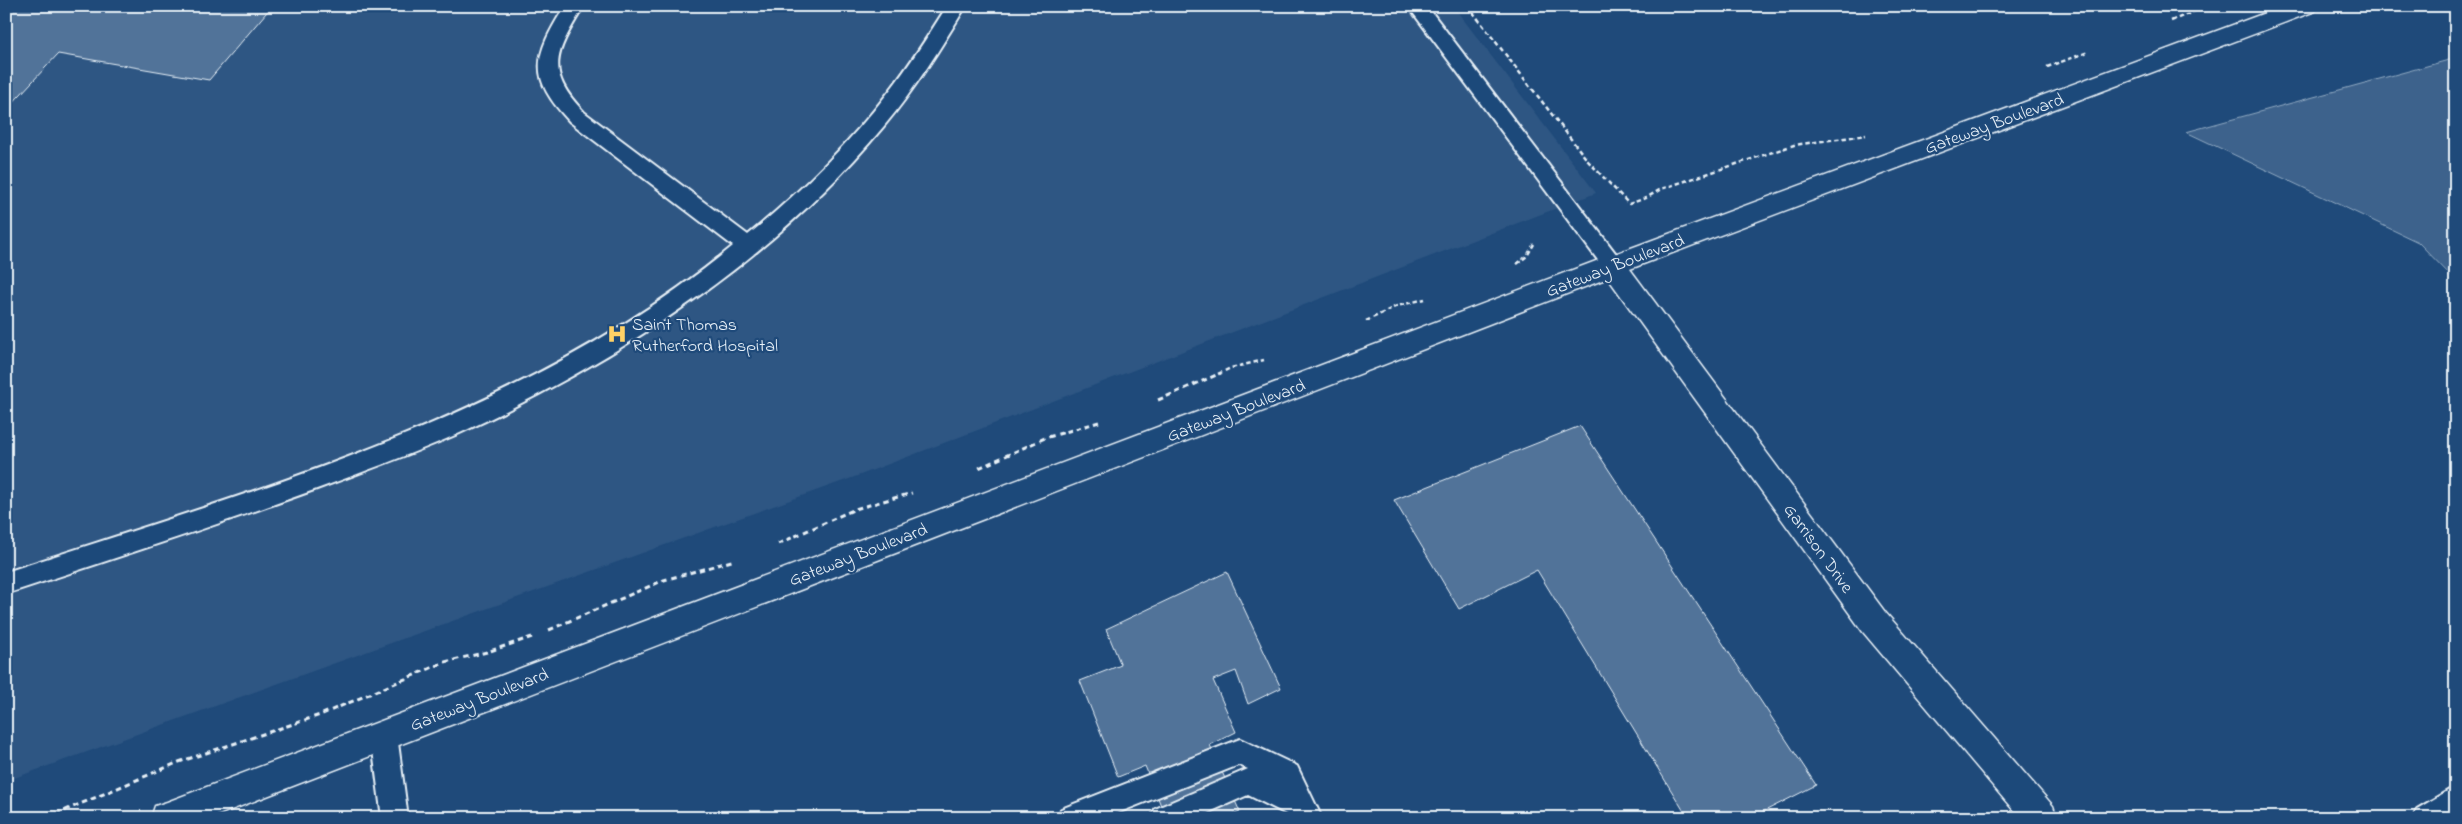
<svg xmlns="http://www.w3.org/2000/svg" width="2462" height="824" viewBox="0 0 2462 824" font-family="'Indie Flower',sans-serif">
<style>
.built{fill:#2e5683}
.green{fill:#3c628c;stroke:#92aac2}
.building{fill:#517399;stroke:#e8f1f8}
.lines{fill:none;stroke-linecap:round;stroke-linejoin:round}
.service-casing{stroke:#e8f1f8;stroke-width:4}
.minor-casing{stroke:#e8f1f8;stroke-width:3}
.path-far1{stroke:#e8f1f8;stroke-width:2.5;stroke-dasharray:4.5 3;stroke-linecap:butt}
.path{stroke:#e8f1f8;stroke-width:3;stroke-dasharray:5.5 4;stroke-linecap:butt}
.service{fill:#1f4a7a;fill-rule:evenodd}
.minor{fill:#1f4a7a;fill-rule:evenodd}
.labels{text-anchor:middle;stroke-width:4.5;stroke-linejoin:round;paint-order:stroke}
.street-label{font-size:18px;fill:#e8f1f8;stroke:#1f4a7a}
.poi-label{font-size:18px;fill:#e8f1f8;stroke:#1f4a7a;text-anchor:start}
</style>
<rect width="100%" height="100%" fill="#1f4a7a"/>
<filter id="ink" filterUnits="userSpaceOnUse"><feTurbulence type="fractalNoise" baseFrequency=".02" numOctaves="2"/><feDisplacementMap in="SourceGraphic" scale="10" xChannelSelector="R" yChannelSelector="G"/><feConvolveMatrix kernelMatrix="1 2 1 2 8 2 1 2 1" color-interpolation-filters="sRGB"/></filter>
<g filter="url(#ink)">
<path class="built" d="M6,6H1453L1596,193L860,475L6,781Z"/>
<path class="green" d="M2456,58V281L2418,242L2186,132Z"/>
<path class="building" d="M6,6H272L209,80L58,54L7,109Z
M1580,426L1816,785L1751,818H1688L1537,570L1459,609L1394,500Z
M1227,572L1281,688L1248,704L1236,671L1213,680L1236,732L1210,745L1240,812L1224,818H1166L1145,766L1118,777L1080,681L1121,665L1106,629Z"/>
<g class="lines">
<defs>
<path id="service" d="M565,6H584C557,51 543,70 584,112L748,235C799,193 847,146 887,94C909,66 928,36 947,6H966C941,47 915,89 884,126C772,261 618,360 460,433C412,454 363,472 314,490C212,527 109,560 6,594V572C258,489 524,418 733,246L570,122C527,77 534,56 565,6Z
M1408,6H1427L1620,259L1624,265L1620,271L1613,273L1606,271Z
M384,722L393,726L397,735L408,818H382L371,735L375,726Z
M1240,739L1297,766L1322,818H1294L1248,795L1196,818H1151L1155,809L1248,769L1239,765L1105,818H1057L1061,809Z
M2456,786V814L2451,818H2413L2417,809Z"/>
<path id="minor" d="M2284,6H2318L2315,11L1630,269L1885,612L2053,806L2057,818H2020L1863,632L1608,278L210,818H151L155,806L167,802L1604,258Z"/>
</defs>
<use href="#service" class="service-casing"/>
<use href="#minor" class="minor-casing"/>
<path class="path-far1" d="M1468,6L1588,161L1629,204L1646,198L1661,189L1794,145L1866,135
M2171,21L2207,6
M2047,67L2088,52
M1517,264L1527,256L1534,244
M1366,321L1397,306L1425,299
M1218,374L1231,368L1264,360"/>
<path class="path" d="M1158,400L1221,373
M979,468L1045,438L1099,422
M778,544L855,509L912,493
M549,630L664,580L735,560
M47,818L179,762L320,715L445,662L487,652L532,637"/>
<use href="#service" class="service"/>
<use href="#minor" class="minor"/>
</g>
</g>
<defs>
<symbol id="hospital-bare" viewBox="-9 -9 18 18"><path d="M-5-5h3v3.5h4V-5h3V5h-3V1.5h-4V5h-3Z" fill="#ffd166" stroke="#1f4a7a" stroke-width="2.5" paint-order="stroke"/></symbol>
</defs>
<g fill-rule="evenodd">
<use href="#hospital-bare" x="603" y="320" width="28" height="28"/>
</g>
<g class="labels">
<g class="street-label">
<text transform="translate(1994 123) rotate(-20)" y="6">Gateway Boulevard</text>
<text transform="translate(1615 265) rotate(-21)" y="6">Gateway Boulevard</text>
<text transform="translate(1236 410) rotate(-21)" y="6">Gateway Boulevard</text>
<text transform="translate(1819 548) rotate(54)" y="6">Garrison Drive</text>
<text transform="translate(858 554) rotate(-21)" y="6">Gateway Boulevard</text>
<text transform="translate(479 699) rotate(-21)" y="6">Gateway Boulevard</text>
</g>
<g class="poi-label">
<text x="632" y="330">Saint Thomas<tspan x="632" dy="21">Rutherford Hospital</tspan></text>
</g>
</g>
<rect width="2462" height="824" fill="none" stroke="#1f4a7a" stroke-width="25"/>
<rect x="12" y="12" width="2437" height="799" fill="none" stroke="#e8f1f8" stroke-width="2" filter="url(#ink)"/>
</svg>
